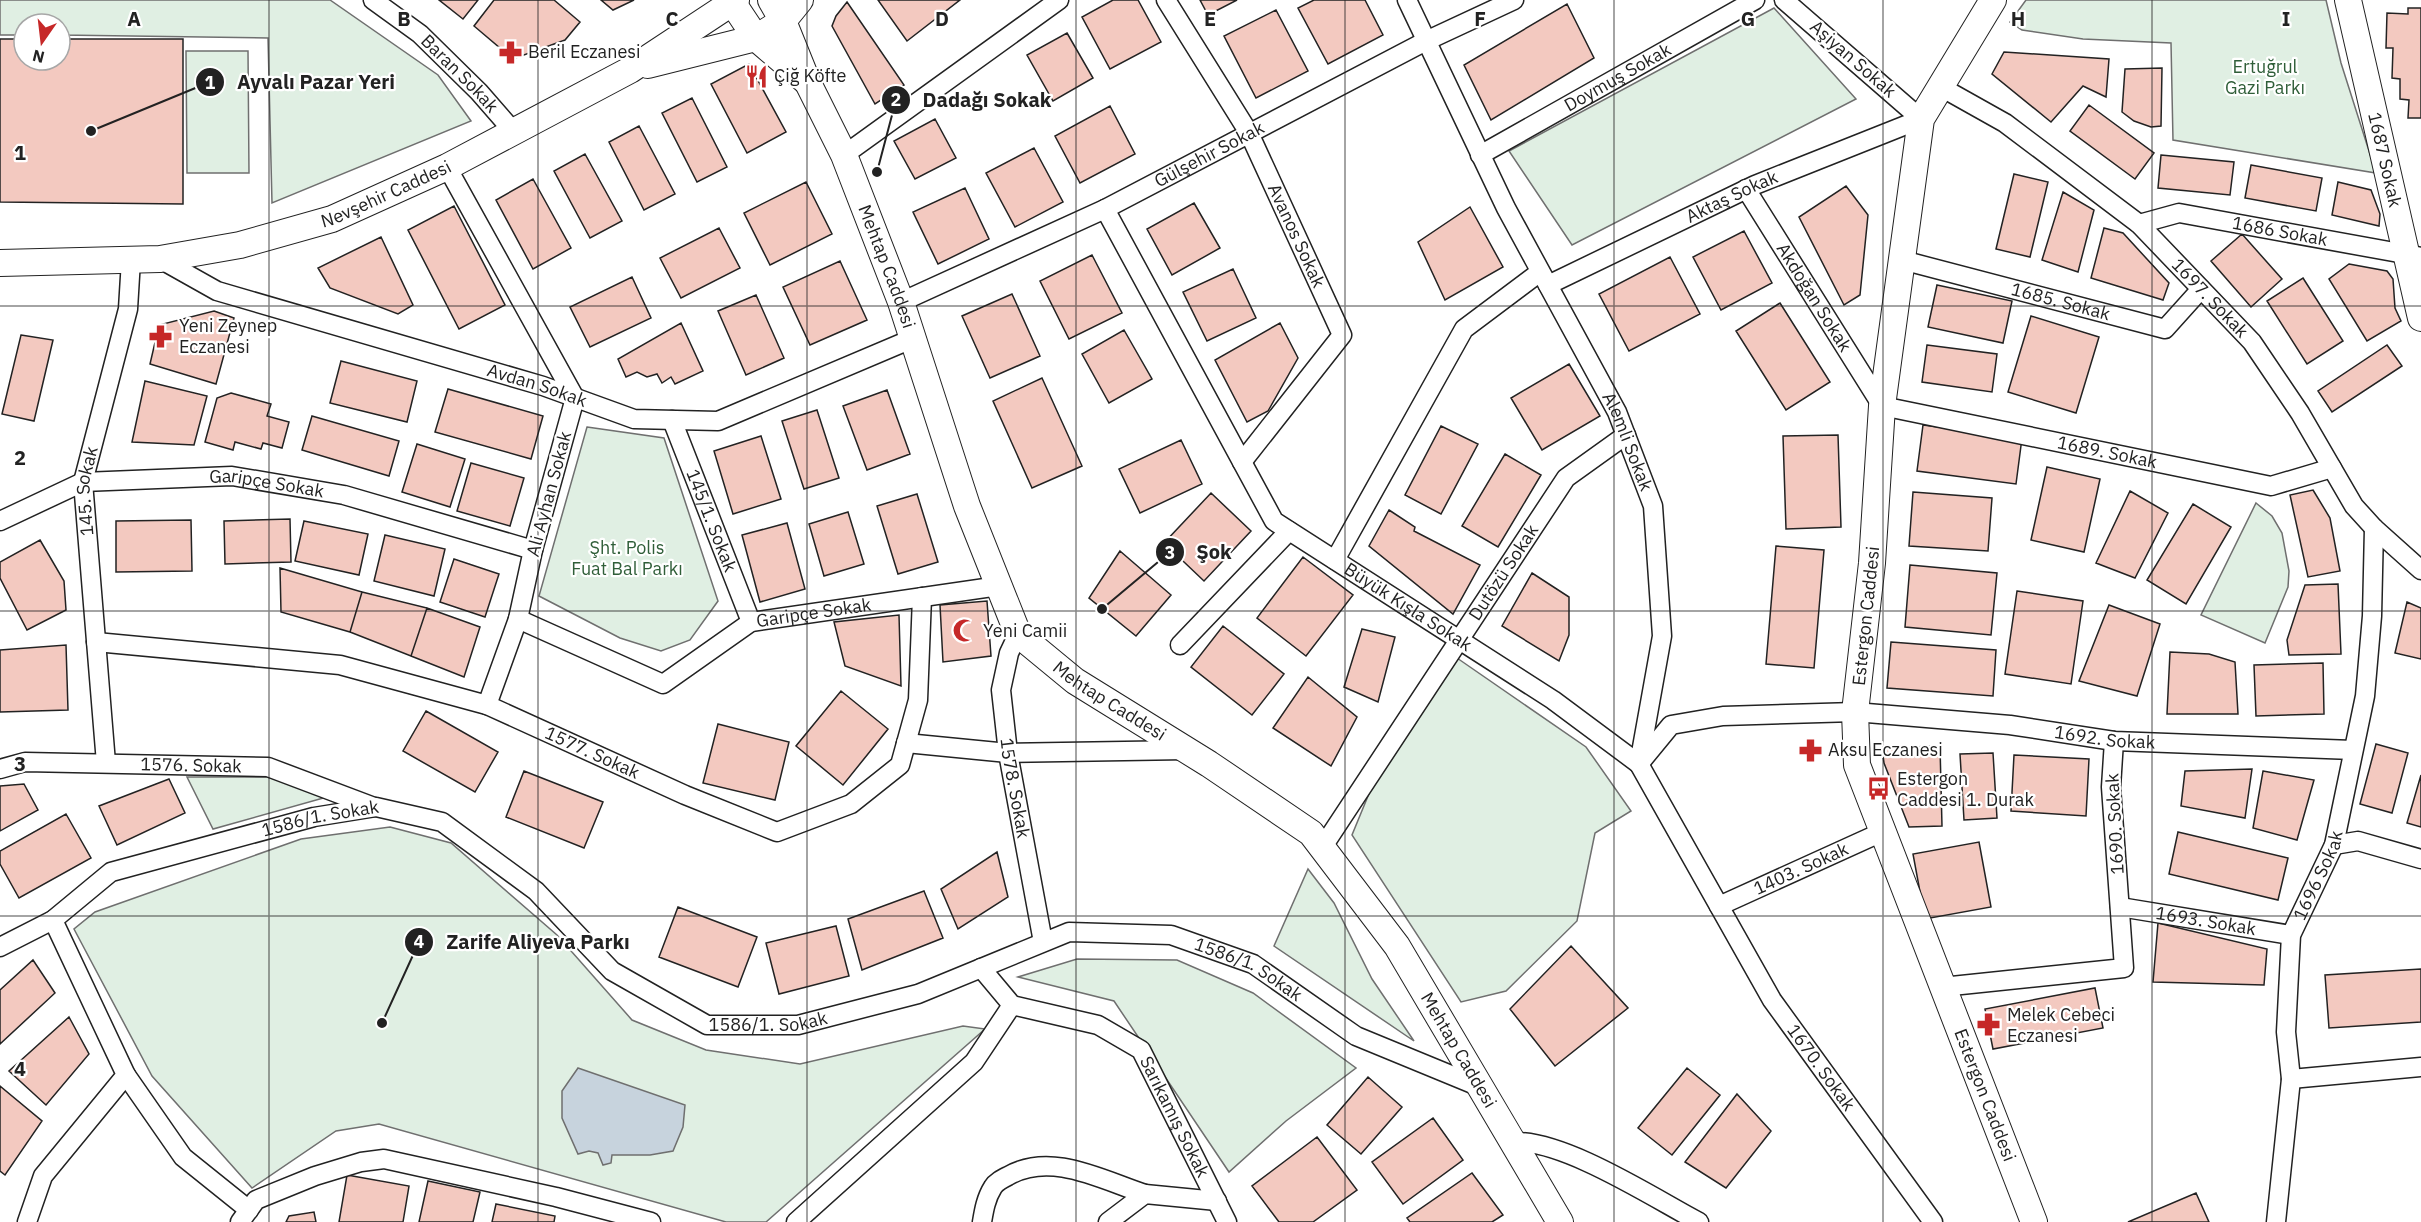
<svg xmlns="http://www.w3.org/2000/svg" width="2421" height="1222" viewBox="0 0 2421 1222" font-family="'IBM Plex Sans',sans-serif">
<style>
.green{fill:#e0efe3;stroke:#6f6f6f;stroke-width:1.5}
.water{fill:#c7d3dd;stroke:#6f6f6f;stroke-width:1.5}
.building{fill:#f3c9c0;stroke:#222;stroke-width:1.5}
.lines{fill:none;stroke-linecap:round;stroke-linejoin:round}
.street-casing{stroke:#222;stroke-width:21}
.secondary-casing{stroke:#222;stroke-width:28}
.street{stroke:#fff;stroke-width:18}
.secondary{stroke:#fff;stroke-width:26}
.grid{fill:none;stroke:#222;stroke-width:1.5;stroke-opacity:0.55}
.labels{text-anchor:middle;stroke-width:4.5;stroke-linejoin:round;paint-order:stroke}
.poi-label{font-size:18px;fill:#222;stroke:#fff;text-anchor:start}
.street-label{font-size:18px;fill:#222;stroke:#fff}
.park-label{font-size:18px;fill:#2f5e38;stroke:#fff}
.grid-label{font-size:20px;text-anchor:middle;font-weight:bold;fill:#222;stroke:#fff;stroke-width:4.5;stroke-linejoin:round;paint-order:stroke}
.leader{fill:none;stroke:#222;stroke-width:2}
.callout-dot{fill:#222;stroke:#fff;stroke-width:2}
.mark-label{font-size:18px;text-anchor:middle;font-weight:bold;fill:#fff}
.callout-label{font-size:20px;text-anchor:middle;font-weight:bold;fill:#222;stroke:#fff;stroke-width:4.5;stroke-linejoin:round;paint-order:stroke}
</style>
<rect width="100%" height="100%" fill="#fff"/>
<path class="green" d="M0,0H330L438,75L471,121L272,203L268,38L60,35V24H24V35H0Z
M2026,0H2326L2341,63L2376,173L2173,140L2171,43L2083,39L2022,30L2010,22Z
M1774,8L1856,99L1572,245L1509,151Z
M186,51H248L249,173H187Z
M587,427L664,438L718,601L690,640L661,651L620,638L539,596Z
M2256,503L2272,516L2282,533L2289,571L2288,587L2265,643L2201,615Z
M1457,658L1586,747L1631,811L1595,833L1577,921L1506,991L1461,1002L1352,835L1382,762Z
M187,777H267L334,795L213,829Z
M390,827L451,843L557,935L632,1020L706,1050L800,1064L963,1026L985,1029L766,1222H726L379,1124L336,1131L252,1188L152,1076L74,929L95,912L301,839Z
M1308,869L1334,903L1372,979L1414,1041L1274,946Z
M1077,959L1177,960L1253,993L1356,1068L1286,1121L1229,1172L1114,1001L1018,977Z"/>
<path class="water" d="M578,1068L685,1105L683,1127L673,1151L650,1155H612L611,1163L603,1165L598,1153L589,1151L578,1154L562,1118V1091Z"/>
<path class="building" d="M439,0H478L463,19Z
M494,0H554L580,22L565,40L513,59L474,26Z
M601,0H634L613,10Z
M878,0H960L907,41Z
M1113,0H1138L1161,42L1110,69L1082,17Z
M1200,0H1237L1208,15Z
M1314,0H1365L1383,35L1328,64L1298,8Z
M847,2L904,85L875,104L832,26L836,16Z
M1567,4L1594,58L1491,120L1464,65Z
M2408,8H2421V118H2408L2409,100L2400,99V79L2392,78L2393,48H2386L2387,13L2408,14Z
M1276,10L1308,71L1256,98L1224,36Z
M1067,33L1093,78L1053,101L1027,55Z
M0,39H24V60H60V39H183V204L0,202Z
M2004,52L2109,59L2106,97L2083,86L2051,122L1992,74Z
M749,64L786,132L747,153L711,84Z
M2162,68L2161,126L2151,127L2134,121L2122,112L2125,69Z
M692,98L727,167L697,182L662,113Z
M2089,105L2154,153L2135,179L2070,131Z
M1110,106L1135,154L1080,183L1055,136Z
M935,119L956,158L915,179L894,141Z
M639,126L675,194L644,210L609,142Z
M1034,148L1063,202L1015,227L986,173Z
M585,154L622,221L590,238L554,171Z
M2161,155L2234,162L2230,195L2158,188Z
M2251,165L2322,178L2316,211L2245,198Z
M2014,174L2048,182L2030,257L1996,249Z
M533,179L571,248L533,269L496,200Z
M806,182L832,234L770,265L744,213Z
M2338,182L2371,190L2380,214L2379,226L2332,215Z
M1846,186L1868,215L1860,295L1844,305L1799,217Z
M965,188L989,239L938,264L913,212Z
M2063,192L2094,210L2078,272L2042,260Z
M1194,203L1220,248L1172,275L1147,229Z
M454,206L505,305L459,329L408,230Z
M1470,207L1503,267L1445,300L1418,242Z
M719,228L740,268L681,298L660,258Z
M2104,228L2123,233L2169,283L2163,300L2091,278Z
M1744,231L1772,283L1721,310L1693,257Z
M2242,234L2282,279L2251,307L2211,261Z
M381,237L413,305L398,314L330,288L318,268Z
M1092,255L1122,313L1069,339L1040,281Z
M1670,257L1700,314L1629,351L1599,294Z
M840,261L867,320L810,345L783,287Z
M2349,264L2387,271L2393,279L2395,308L2401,321L2367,341L2329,279Z
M1233,269L1256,318L1207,341L1183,292Z
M632,277L651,318L590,347L570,307Z
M2303,278L2343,341L2307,364L2267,301Z
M1937,285L2012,301L2003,343L1928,327Z
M1012,294L1040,356L990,378L962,316Z
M756,295L784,358L746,375L718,311Z
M1780,303L1830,382L1786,410L1736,331Z
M214,311L234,318L216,384L150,364L159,325Z
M2031,316L2099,337L2076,413L2008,392Z
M681,323L703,371L675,384L671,377L662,383L657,374L647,377L637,372L626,377L618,359Z
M1280,323L1298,358L1268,411L1247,422L1215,360Z
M1124,330L1152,379L1109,403L1082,354Z
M21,335L53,340L34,421L2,414Z
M1927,345L1997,354L1992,392L1922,382Z
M2387,345L2402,366L2332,412L2318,391Z
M341,361L417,381L407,422L330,403Z
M1569,364L1600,416L1542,450L1511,398Z
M1042,378L1082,466L1032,488L993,401Z
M145,381L207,396L194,445L132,442Z
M448,389L543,416L531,459L435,432Z
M887,390L910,454L867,470L843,406Z
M231,393L271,404L267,416L289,422L282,448L263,443L261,449L235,442L233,450L205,442L217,398Z
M817,410L839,478L804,489L782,421Z
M312,416L399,441L389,476L302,450Z
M1923,425L2022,438L2016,484L1917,471Z
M1441,426L1478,444L1441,514L1405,495Z
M1838,435L1841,527L1786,529L1783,436Z
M761,436L781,499L733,514L714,451Z
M1181,440L1202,484L1140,513L1119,469Z
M417,444L465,459L450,507L402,492Z
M1505,454L1541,475L1498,547L1462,526Z
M471,463L524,478L510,526L457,511Z
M2047,467L2100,479L2084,552L2031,540Z
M2313,490L2330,518L2340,571L2308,577L2290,495Z
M2130,491L2168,513L2135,578L2096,563Z
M1913,492L1992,498L1988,551L1909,546Z
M1211,493L1251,531L1204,581L1164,543Z
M917,494L938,562L898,574L877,506Z
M2193,504L2231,527L2186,604L2147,580Z
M1389,510L1415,527L1414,531L1480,565L1453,614L1369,546Z
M848,512L864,564L824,576L809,524Z
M290,519L291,562L225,564L224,521Z
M191,520L192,571L116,572V521Z
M304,521L368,534L359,575L295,561Z
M787,523L805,589L760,602L742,535Z
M385,535L445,549L434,596L374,581Z
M40,540L64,581L66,610L27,630L0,578V562Z
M1776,546L1824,550L1814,668L1766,664Z
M1120,551L1171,595L1136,636L1089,598Z
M1303,557L1353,595L1306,656L1257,618Z
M454,559L499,574L485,617L440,602Z
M1910,565L1997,573L1991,635L1905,627Z
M280,568L362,592L350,632L281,612Z
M1532,573L1569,597V635L1559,661L1502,626Z
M2338,584L2341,654L2289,655L2287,640L2305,585Z
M2017,591L2083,601L2071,684L2005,674Z
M362,592L427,608L411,656L350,632Z
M987,601L991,656L943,662L940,605Z
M2407,602L2421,608V659L2395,653Z
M2109,605L2160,624L2137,696L2079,681Z
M427,608L480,627L464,677L411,656Z
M899,615L901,686L845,666L834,622Z
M1223,626L1284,674L1252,715L1191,667Z
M1362,629L1395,637L1378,702L1344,687Z
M1891,642L1996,650L1993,696L1887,688Z
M66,645L68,710L0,712V650Z
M2170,652L2209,654L2235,662L2238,714H2167Z
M2323,663L2324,714L2256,716L2254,665Z
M1308,677L1357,717L1331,766L1273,728Z
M841,691L888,729L843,785L796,746Z
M426,711L498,752L475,792L403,751Z
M718,724L789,742L775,800L703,783Z
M2376,744L2408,753L2392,813L2360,804Z
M1940,746L1942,826L1909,827L1884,763L1882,748Z
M1993,753L1997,818L1964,820L1960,754Z
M2014,755L2089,759L2086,816L2011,811Z
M2252,769L2245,818L2181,806L2185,771Z
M524,771L603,802L584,848L506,817Z
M2263,771L2314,780L2297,840L2253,828Z
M2421,775V827L2407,823Z
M169,779L185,813L117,845L99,806Z
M24,784L38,810L0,831V786Z
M66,814L91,858L19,898L0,864V851Z
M2178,832L2288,858L2278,900L2169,874Z
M1979,842L1991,907L1925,919L1913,854Z
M997,852L1008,897L958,929L941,889Z
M924,891L943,938L862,970L848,919Z
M678,907L757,937L738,987L659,957Z
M2158,923L2267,949L2264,985L2153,982Z
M836,926L849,976L779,994L766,943Z
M1571,946L1628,1008L1555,1066L1510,1009Z
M33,960L55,993L0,1044V990Z
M2421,969V1022L2329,1028L2325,975Z
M2095,988L2103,1028L1993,1049L1985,1009Z
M69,1017L89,1054L46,1105L9,1071Z
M1687,1068L1720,1095L1672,1155L1638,1128Z
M1368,1077L1402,1107L1361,1154L1327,1125Z
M0,1086L42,1121L5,1175L0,1171Z
M1737,1094L1771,1131L1726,1188L1685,1162Z
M1433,1118L1463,1160L1403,1204L1372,1162Z
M1317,1137L1357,1190L1313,1222H1279L1252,1186Z
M1472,1173L1503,1215L1492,1222H1410L1407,1218Z
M347,1175L409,1186L403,1222H339Z
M428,1181L480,1192L473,1222H419Z
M2196,1193L2209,1222H2128Z
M496,1204L555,1216L554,1222H492Z
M314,1212L316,1222H286L289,1216Z"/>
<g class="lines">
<defs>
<g id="street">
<path id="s1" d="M373,0L420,34L479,92L513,131"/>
<path id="s2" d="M1166,0L1249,133L1342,335L1242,462"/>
<path id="s3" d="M1407,0L1506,208L1617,412L1653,506L1662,636L1639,764L1772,1000L1933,1222"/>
<path id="s4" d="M1939,86L2005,123L2139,224L2252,342L2300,413L2354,506L2374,528L2421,570"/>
<path d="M844,155L1059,0"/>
<path id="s5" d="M1480,155L1755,0"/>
<path d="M447,167L575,398L533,550L518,619L487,705"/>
<path id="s6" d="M1746,189L1882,406L2271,486L2332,468"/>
<path id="s7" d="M1105,209L1274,521L1553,700L1639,764L1671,725L1723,716L1855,712L2010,725L2114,741L2353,750"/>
<path id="s8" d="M2139,224L2179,213L2421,257"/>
<path id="s9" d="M160,259L217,291L543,386L634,419L718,421L914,338"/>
<path id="s10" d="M1902,260L2165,329L2201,289"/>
<path id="s11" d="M1548,285L1755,185L1921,119L1784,0"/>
<path id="s12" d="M901,302L1105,209L1426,41L1514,0"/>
<path id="s13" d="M672,420L751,622"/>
<path id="s14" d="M0,521L83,482L232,476L344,495L533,550"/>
<path d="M1335,560L1464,329L1540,272"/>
<path id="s15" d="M518,619L663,684L751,622L999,586"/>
<path id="s16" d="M1018,634L1009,653L1001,690L1008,753L1043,942"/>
<path id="s17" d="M96,642L340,665L487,705L685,795L777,832L851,804L900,765L918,700L922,597"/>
<path d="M1180,645L1289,531"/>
<path d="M906,743L1008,753L1186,750"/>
<path id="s18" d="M106,763L83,482L128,309L131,260"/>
<path id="s19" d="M0,769L25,762L268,767L374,807"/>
<path d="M2334,845L2358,841L2421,859"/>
<path id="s20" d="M1322,848L1566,478L1626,435"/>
<path id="s21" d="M1719,906L1882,832"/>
<path id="s22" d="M2120,907L2291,935"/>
<path id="s23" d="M0,947L53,920L111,872L314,817L376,807L442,822L536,891L612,971L707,1025H798L918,994L1069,932L1171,935L1253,964L1356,1036L1480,1087"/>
<path id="s24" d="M981,968L1012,1005L1098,1025L1141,1050L1227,1222"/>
<path d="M1942,987L2124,968L2111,787L2114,741"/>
<path d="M126,1075L183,1157L249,1210"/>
<path d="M2291,1079L2421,1067"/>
<path d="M1512,1142C1563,1139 1652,1197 1699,1222"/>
<path d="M27,1222L43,1176L126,1075L53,920"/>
<path d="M240,1222L256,1200L315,1176L361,1162L384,1159L556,1197L651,1222"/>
<path d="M796,1222L974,1062L1012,1005"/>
<path d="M982,1222C984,1210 986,1198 993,1187C996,1182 1002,1179 1008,1176C1051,1151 1102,1180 1145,1194"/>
<path d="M1108,1222L1145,1194L1217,1201"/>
<path id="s25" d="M2276,1222L2291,1079L2286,1032L2291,935L2334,845L2365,696L2372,616L2374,528"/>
</g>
<g id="secondary">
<path id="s26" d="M771,0L783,21L808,83L844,155L901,302L967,506L1018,634L1075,681L1209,764L1311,833L1397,946L1560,1222"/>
<path id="s27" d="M1993,0L1921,119L1882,406L1872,563L1855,712L1857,765L2034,1222"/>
<path id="s28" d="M2348,0L2421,318"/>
<path d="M732,2L756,38L805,80"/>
<path d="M648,65L756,38L783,21L800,0"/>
<path id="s29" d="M0,263L160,259L240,245L332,219L447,167L630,70L736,0"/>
</g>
</defs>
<use href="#street" class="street-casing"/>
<use href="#secondary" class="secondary-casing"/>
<use href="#street" class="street"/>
<use href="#secondary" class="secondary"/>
</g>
<path class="grid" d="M269,0V1222M538,0V1222M807,0V1222M1076,0V1222M1345,0V1222M1614,0V1222M1883,0V1222M2152,0V1222M0,306H2421M0,611H2421M0,916H2421"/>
<defs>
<symbol id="pharmacy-bare" viewBox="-9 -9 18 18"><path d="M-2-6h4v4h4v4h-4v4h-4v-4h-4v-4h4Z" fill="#c62828" stroke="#fff" stroke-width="2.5" paint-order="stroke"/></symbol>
<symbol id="restaurant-bare" viewBox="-9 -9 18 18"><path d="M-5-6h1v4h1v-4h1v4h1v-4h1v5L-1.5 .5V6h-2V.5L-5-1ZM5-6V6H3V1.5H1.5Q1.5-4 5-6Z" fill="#c62828" stroke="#fff" stroke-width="2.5" paint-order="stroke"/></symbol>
<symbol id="mosque-bare" viewBox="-9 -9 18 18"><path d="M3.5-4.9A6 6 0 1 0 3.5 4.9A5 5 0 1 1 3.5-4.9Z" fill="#c62828" stroke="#fff" stroke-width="2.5" paint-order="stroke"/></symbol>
<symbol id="bus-bare" viewBox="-9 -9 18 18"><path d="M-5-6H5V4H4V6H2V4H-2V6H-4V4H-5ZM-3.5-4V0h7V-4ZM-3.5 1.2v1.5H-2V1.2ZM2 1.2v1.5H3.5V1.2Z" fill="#c62828" stroke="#fff" stroke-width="2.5" paint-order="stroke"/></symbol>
</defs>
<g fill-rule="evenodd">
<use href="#pharmacy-bare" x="494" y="36" width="33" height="33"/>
<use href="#restaurant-bare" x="740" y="60" width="33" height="33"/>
<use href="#pharmacy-bare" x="144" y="320" width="33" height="33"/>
<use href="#mosque-bare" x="948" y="614" width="33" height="33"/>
<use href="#pharmacy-bare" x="1794" y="734" width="33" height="33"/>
<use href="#bus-bare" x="1862" y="772" width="33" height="33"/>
<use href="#pharmacy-bare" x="1972" y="1008" width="33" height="33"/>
</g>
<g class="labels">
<g class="poi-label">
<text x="528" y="58">Beril Eczanesi</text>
<text x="774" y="82">Çiğ Köfte</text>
<text x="179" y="332">Yeni Zeynep<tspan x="179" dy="21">Eczanesi</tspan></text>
<text x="983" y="637">Yeni Camii</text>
<text x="1828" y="756">Aksu Eczanesi</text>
<text x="1897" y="785">Estergon<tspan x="1897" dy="21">Caddesi 1. Durak</tspan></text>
<text x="2007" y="1021">Melek Cebeci<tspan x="2007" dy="21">Eczanesi</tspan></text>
</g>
<g class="street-label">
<text transform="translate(1853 59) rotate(41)" y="6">Aşiyan Sokak</text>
<text dy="6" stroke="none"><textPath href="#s1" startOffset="114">Baran Sokak</textPath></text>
<text dy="6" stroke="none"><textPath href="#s5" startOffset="158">Doymuş Sokak</textPath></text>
<text dy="6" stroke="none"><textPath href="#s12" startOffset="342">Gülşehir Sokak</textPath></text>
<text dy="6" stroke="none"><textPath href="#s28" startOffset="164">1687 Sokak</textPath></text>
<text dy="6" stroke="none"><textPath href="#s29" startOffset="396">Nevşehir Caddesi</textPath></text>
<text dy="6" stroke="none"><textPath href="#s11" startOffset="204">Aktaş Sokak</textPath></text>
<text dy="6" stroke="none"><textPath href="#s8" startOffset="144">1686 Sokak</textPath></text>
<text dy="6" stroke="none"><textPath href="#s2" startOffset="270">Avanos Sokak</textPath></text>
<text dy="6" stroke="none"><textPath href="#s26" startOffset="291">Mehtap Caddesi</textPath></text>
<text dy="6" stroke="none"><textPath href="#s6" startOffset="128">Akdoğan Sokak</textPath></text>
<text dy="6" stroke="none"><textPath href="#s4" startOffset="346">1697. Sokak</textPath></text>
<text dy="6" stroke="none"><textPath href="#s10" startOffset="164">1685. Sokak</textPath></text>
<text dy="6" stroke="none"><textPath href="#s9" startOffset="399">Avdan Sokak</textPath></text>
<text dy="6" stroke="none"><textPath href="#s3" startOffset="494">Alemli Sokak</textPath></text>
<text dy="6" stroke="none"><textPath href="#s6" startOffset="486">1689. Sokak</textPath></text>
<text dy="6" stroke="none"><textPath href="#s14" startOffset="276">Garipçe Sokak</textPath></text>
<text dy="6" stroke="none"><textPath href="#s18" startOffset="273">145. Sokak</textPath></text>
<text transform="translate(549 494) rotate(-75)" y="6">Ali Ayhan Sokak</text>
<text dy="6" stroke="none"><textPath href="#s13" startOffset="108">145/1. Sokak</textPath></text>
<text dy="6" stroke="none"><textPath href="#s20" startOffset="330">Dutözü Sokak</textPath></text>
<text dy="6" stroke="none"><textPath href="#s7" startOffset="514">Büyük Kışla Sokak</textPath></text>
<text dy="6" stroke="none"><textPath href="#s15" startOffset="330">Garipçe Sokak</textPath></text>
<text transform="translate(1866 616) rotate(-84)" y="6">Estergon Caddesi</text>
<text dy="6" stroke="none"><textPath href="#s26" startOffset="795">Mehtap Caddesi</textPath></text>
<text dy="6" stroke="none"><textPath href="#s7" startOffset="1280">1692. Sokak</textPath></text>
<text dy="6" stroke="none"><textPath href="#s17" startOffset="513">1577. Sokak</textPath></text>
<text dy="6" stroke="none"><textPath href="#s19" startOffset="192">1576. Sokak</textPath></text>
<text dy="6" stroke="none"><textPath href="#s16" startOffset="158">1578. Sokak</textPath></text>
<text dy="6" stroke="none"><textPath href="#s23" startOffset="351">1586/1. Sokak</textPath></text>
<text transform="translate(2115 824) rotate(-93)" y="6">1690. Sokak</text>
<text dy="6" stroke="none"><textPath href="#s21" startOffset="90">1403. Sokak</textPath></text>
<text dy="6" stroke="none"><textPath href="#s25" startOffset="354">1696 Sokak</textPath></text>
<text dy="6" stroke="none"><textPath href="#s22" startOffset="87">1693. Sokak</textPath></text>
<text dy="6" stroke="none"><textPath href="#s23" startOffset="1377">1586/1. Sokak</textPath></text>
<text dy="6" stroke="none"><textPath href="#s23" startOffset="873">1586/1. Sokak</textPath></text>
<text dy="6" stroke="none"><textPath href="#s26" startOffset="1299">Mehtap Caddesi</textPath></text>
<text dy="6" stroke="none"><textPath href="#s3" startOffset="1178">1670. Sokak</textPath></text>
<text dy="6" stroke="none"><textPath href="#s27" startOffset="1143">Estergon Caddesi</textPath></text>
<text dy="6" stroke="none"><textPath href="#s24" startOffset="261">Sarıkamış Sokak</textPath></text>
</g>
<g class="park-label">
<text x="2265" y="73">Ertuğrul<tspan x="2265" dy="21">Gazi Parkı</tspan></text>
<text x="627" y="554">Şht. Polis<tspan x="627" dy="21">Fuat Bal Parkı</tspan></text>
</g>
</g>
<g class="grid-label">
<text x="134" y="26">A</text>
<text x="404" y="26">B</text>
<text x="672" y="26">C</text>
<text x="942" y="26">D</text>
<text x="1210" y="26">E</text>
<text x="1480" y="26">F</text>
<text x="1748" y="26">G</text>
<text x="2018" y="26">H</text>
<text x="2286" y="26">I</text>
<text x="20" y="160">1</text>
<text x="20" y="465">2</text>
<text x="20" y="771">3</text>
<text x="20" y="1076">4</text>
</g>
<path class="leader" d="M91 131L210 82M877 172L896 100M1102 609L1170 552M382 1023L419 942"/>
<g class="callout-dot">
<circle cx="91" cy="131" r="6"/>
<circle cx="877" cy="172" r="6"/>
<circle cx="1102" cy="609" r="6"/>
<circle cx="382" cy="1023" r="6"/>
<circle cx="210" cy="82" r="15"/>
<circle cx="896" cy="100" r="15"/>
<circle cx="1170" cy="552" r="15"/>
<circle cx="419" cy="942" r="15"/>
</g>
<g class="mark-label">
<text x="210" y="89">1</text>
<text x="896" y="106">2</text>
<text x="1170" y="559">3</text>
<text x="419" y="948">4</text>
</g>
<g class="callout-label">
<text x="316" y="89">Ayvalı Pazar Yeri</text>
<text x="987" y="107">Dadağı Sokak</text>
<text x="1214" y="559">Şok</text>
<text x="538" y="949">Zarife Aliyeva Parkı</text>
</g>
<g transform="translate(42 42) rotate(194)"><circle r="28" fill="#ffffff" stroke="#a7a7a7" stroke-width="1.5"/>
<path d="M0-4.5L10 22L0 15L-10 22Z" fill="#c62828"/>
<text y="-9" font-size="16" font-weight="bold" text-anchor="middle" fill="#222222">N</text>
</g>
</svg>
